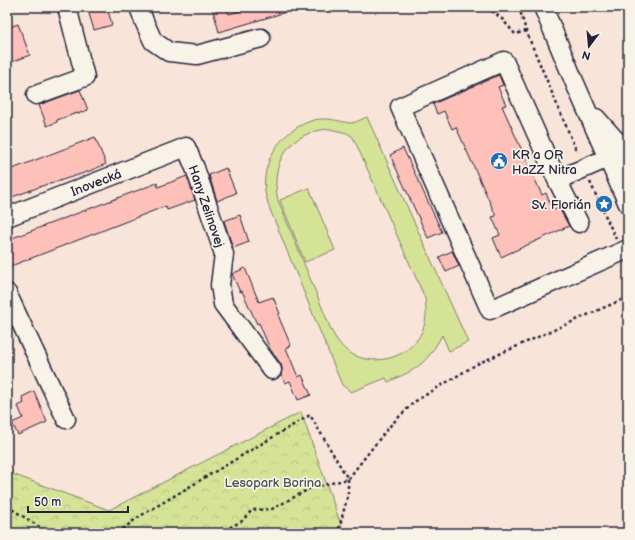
<svg xmlns="http://www.w3.org/2000/svg" width="635" height="540" viewBox="0 0 635 540" font-family="'Balsamiq Sans',sans-serif">
<style>
.forest{fill:url(#forest-crowns);stroke:#7c8268}
.green{fill:#d5e396;stroke:#7c8268;fill-rule:evenodd}
.building{fill:#fdc1ba;stroke:#22223b}
.lines{fill:none;stroke-linecap:round;stroke-linejoin:round}
.minor-casing{stroke:#22223b;stroke-width:21}
.path{stroke:#22223b;stroke-width:2.5;stroke-dasharray:3 3;stroke-linecap:butt}
.minor{stroke:#f7f3e8;stroke-width:18}
.labels{text-anchor:middle;stroke-width:3.5;stroke-linejoin:round;paint-order:stroke}
.poi-label{font-size:13px;fill:#22223b;stroke:#f7f3e8;text-anchor:start}
.street-label{font-size:13px;fill:#22223b;stroke:#f7f3e8}
.park-label{font-size:13px;fill:#4f5252;stroke:#f7f3e8}
</style>
<defs>
<pattern id="forest-crowns" width="20" height="18" patternUnits="userSpaceOnUse"><rect width="20" height="18" fill="#d5e396"/><path d="M2 6a3 3 0 1 1 6 0M12 15a3 3 0 1 1 6 0" fill="none" stroke="#b7c282"/></pattern>
</defs>
<rect width="100%" height="100%" fill="#f9e4da"/>
<filter id="ink" filterUnits="userSpaceOnUse"><feTurbulence type="fractalNoise" baseFrequency=".025" numOctaves="2"/><feDisplacementMap in="SourceGraphic" scale="8" xChannelSelector="R" yChannelSelector="G"/><feConvolveMatrix kernelMatrix="1 2 1 2 8 2 1 2 1" color-interpolation-filters="sRGB"/></filter>
<g filter="url(#ink)">
<path class="forest" d="M301,412L344,533H7V472L109,510Z"/>
<path class="green" d="M367,117L468,342L449,351L442,335C426,365 417,369 388,382L386,378L351,392L342,385L269,207C268,202 266,197 265,192C261,160 282,129 314,120C326,117 338,121 350,123C355,123 362,119 367,117ZM330,129L347,133L353,137L425,298C426,307 427,317 424,326C415,356 377,369 350,353C342,348 337,340 332,332L278,200C269,162 290,131 330,129Z
M309,188L335,250L305,262L280,200Z"/>
<path class="building" d="M87,7H107L112,25L94,30Z
M212,7H226L229,14L254,7H293V10L219,32Z
M18,24L30,55L7,64V28Z
M499,75L503,85L498,87L506,105L502,106L542,195L546,193L553,210L559,208L569,226L501,257L493,238L500,235L492,217L496,216L456,127L452,129L444,111L437,114L433,104Z
M80,90L88,110L77,114V113L57,120V122L47,126L39,105Z
M95,137L106,164L87,172L50,184V183L7,199V171Z
M403,148L442,232L428,238L390,155Z
M226,168L236,193L217,201L209,175Z
M187,176L195,200L167,210L166,206L11,266L7,257V240L157,183L158,187Z
M240,215L249,242L233,248L224,221Z
M452,251L459,266L446,272L439,257Z
M245,268L259,302L273,297L280,314L278,315L291,346L286,348L298,377L302,375L311,395L298,400L290,381L285,383L281,374L282,369L281,364L270,349L259,323L257,324L242,291L240,292L232,274Z
M34,391L47,422L18,435L12,423L23,418L18,406L24,403L22,397Z"/>
<g class="lines">
<defs>
<path id="minor" d="M139,7L144,21L153,41L169,52L197,55L261,38
M543,7L574,81L628,204
M36,95L85,77L67,7
M596,118L620,145L628,168
M608,158L557,180L504,61L400,107L490,310L628,249
M557,180L579,223
M7,217L186,147L195,168L224,254L220,285L223,304L272,370
M7,293L66,419"/>
</defs>
<use href="#minor" class="minor-casing"/>
<path class="path" d="M487,7L502,19L515,34L526,31
M519,7L526,31L577,152
M590,182L616,239
M7,506L49,533
M118,533L137,518L310,415L348,479V494L338,533
M219,533L242,521L252,510L272,509L311,488L348,479L388,428L414,402L477,364L628,297"/>
<use href="#minor" class="minor"/>
</g>
</g>
<defs>
<symbol id="civic-disc" viewBox="-11 -11 22 22"><circle r="9.5" fill="#1f6fb2" stroke="#f7f3e8"/><path d="M-.6-6.5H3V-4.5H.6V-3L4-1V1h2V6H-6V1h2V-1L-.6-3ZM-1.2 2.5V6h2.4V2.5Z" fill="#fff"/></symbol>
<symbol id="sight-disc" viewBox="-11 -11 22 22"><circle r="9.5" fill="#1f6fb2" stroke="#f7f3e8"/><path d="M0-6L1.8-2.2L6-1.7L2.9 1.2L3.7 5.4L0 3.3L-3.7 5.4L-2.9 1.2L-6-1.7L-1.8-2.2Z" fill="#fff"/></symbol>
</defs>
<g fill-rule="evenodd">
<use href="#civic-disc" x="489" y="151" width="20" height="20"/>
<use href="#sight-disc" x="594" y="194" width="20" height="20"/>
</g>
<g class="labels">
<g class="poi-label">
<text x="512" y="159">KR a OR<tspan x="512" dy="15">HaZZ Nitra</tspan></text>
<text x="591" y="209" text-anchor="end">Sv. Florián</text>
</g>
<g class="street-label">
<text transform="translate(96 182) rotate(-21)" y="5">Inovecká</text>
<text transform="translate(207 206) rotate(71)" y="5">Hany Zelinovej</text>
</g>
<g class="park-label">
<text x="273" y="487">Lesopark Borina</text>
</g>
</g>
<rect width="635" height="540" fill="none" stroke="#f7f3e8" stroke-width="24"/>
<rect x="12" y="12" width="611" height="516" fill="none" stroke="#22223b" stroke-width="1.5" filter="url(#ink)"/>
<g transform="translate(589 46) rotate(196)" stroke="#f7f3e8" stroke-width="3" paint-order="stroke">
<path d="M0-3L7 15L0 10L-7 15Z" fill="#22223b"/>
<text y="-6" font-size="11" font-weight="bold" text-anchor="middle" fill="#22223b">N</text>
</g>
<path d="M28 506v6h100v-6" fill="none" stroke="#22223b" stroke-width="2"/>
<text x="34" y="506" font-size="12" fill="#22223b" stroke="#f7f3e8" stroke-width="3" paint-order="stroke">50 m</text>
</svg>
